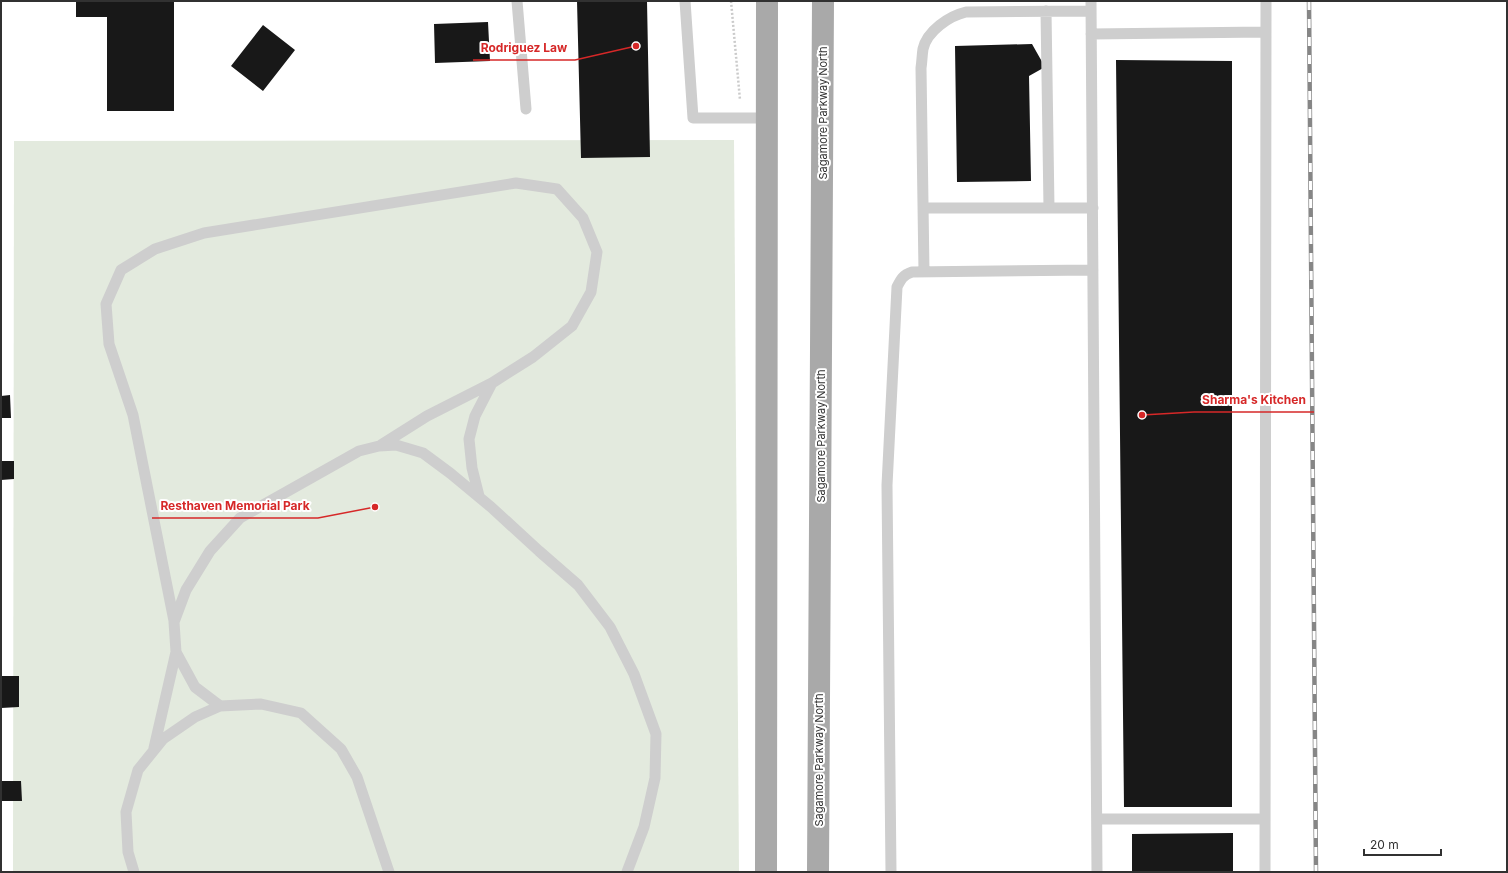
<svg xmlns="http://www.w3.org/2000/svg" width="1508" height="873" viewBox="0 0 1508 873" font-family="Inter,sans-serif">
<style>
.green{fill:#e3eade}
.building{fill:#181818}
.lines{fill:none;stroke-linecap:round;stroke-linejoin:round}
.path{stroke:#cbcbcb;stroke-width:2.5;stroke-dasharray:2 2;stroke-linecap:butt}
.lane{stroke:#cecece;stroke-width:11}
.primary{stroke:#a9a9a9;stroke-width:22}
.rail-casing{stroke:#868686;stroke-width:4.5}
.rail{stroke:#fff;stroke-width:3;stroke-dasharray:9;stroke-linecap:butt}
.labels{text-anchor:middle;stroke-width:4;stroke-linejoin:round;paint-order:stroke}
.street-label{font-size:11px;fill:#313131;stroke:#fff}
.leader{fill:none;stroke:#d62828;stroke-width:1.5}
.callout-dot{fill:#d62828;stroke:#fff;stroke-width:1.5}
.callout-label{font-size:12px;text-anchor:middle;font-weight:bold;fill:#d62828;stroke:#fff;stroke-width:4;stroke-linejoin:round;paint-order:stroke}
</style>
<rect width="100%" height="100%" fill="#fff"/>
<path class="green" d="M734,140L739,872H13L14,141Z"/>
<path class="building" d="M76,1H174V111H107V17H76Z
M577,1H647L650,157L581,158Z
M488,22L490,61L435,63L434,24Z
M263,25L295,50L263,91L231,66Z
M1032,44L1045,67L1029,76L1031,181L957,182L955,46Z
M1116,60L1232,61V807H1124Z
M10,395L11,418H1V396Z
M1,461H14V479L1,480Z
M1,676H19V707L1,708Z
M1,781H21L22,801H1Z
M1233,833V872H1132V834Z"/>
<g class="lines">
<path class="path" d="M731,1L740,100"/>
<path class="lane" d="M517,1L526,109
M685,1L693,118H767
M1091,1L1097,872
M1046,11L1049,208
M1091,34L1265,32
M923,208H1093
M924,272L921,68C922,62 922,55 923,49C927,31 949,16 966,12L1091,11
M381,445L427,416L492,383
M174,621L133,415L109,344L106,304L121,270L155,249L204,233L516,183L557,189L583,218L597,252L591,292L572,326L533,357L492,383L475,416L469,439L472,468L479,496
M154,748L176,652
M1097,819H1265
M134,872L128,852L126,812L138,770L163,739L195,717L220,706
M389,872L357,777L341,749L301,713L261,704L220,706L195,687L176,652L174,622L186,590L210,551L240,518L359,451L379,446L396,445L423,453L450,473L491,507L539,551L578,585L610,627L634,674L656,734L655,778L644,827L627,872
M891,872L887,485L897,287C901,279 903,275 912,272L1093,270
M1265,872L1266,1"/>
<path class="primary" d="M766,872L767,1
M818,872L823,1"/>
<defs>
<path id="rail" d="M1309,1L1316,872"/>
</defs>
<use href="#rail" class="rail-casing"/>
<use href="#rail" class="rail"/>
</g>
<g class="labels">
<g class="street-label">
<text transform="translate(823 113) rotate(-90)" y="4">Sagamore Parkway North</text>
<text transform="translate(821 436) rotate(-90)" y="4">Sagamore Parkway North</text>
<text transform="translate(819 760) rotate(-90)" y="4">Sagamore Parkway North</text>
</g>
</g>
<path class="leader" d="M636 46L575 60H473M1142 415L1194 412H1314M375 507L318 518H152"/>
<g class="callout-dot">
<circle cx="636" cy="46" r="4"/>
<circle cx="1142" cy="415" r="4"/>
<circle cx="375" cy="507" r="4"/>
</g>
<g class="callout-label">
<text x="524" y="52">Rodriguez Law</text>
<text x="1254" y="404">Sharma's Kitchen</text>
<text x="235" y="510">Resthaven Memorial Park</text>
</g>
<rect width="1508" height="873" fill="none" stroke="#313131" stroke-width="4"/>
<path d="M1364 849v6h77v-6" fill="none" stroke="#313131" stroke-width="2"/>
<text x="1370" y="849" font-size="12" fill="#313131" stroke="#ffffff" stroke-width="3" paint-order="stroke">20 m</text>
</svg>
